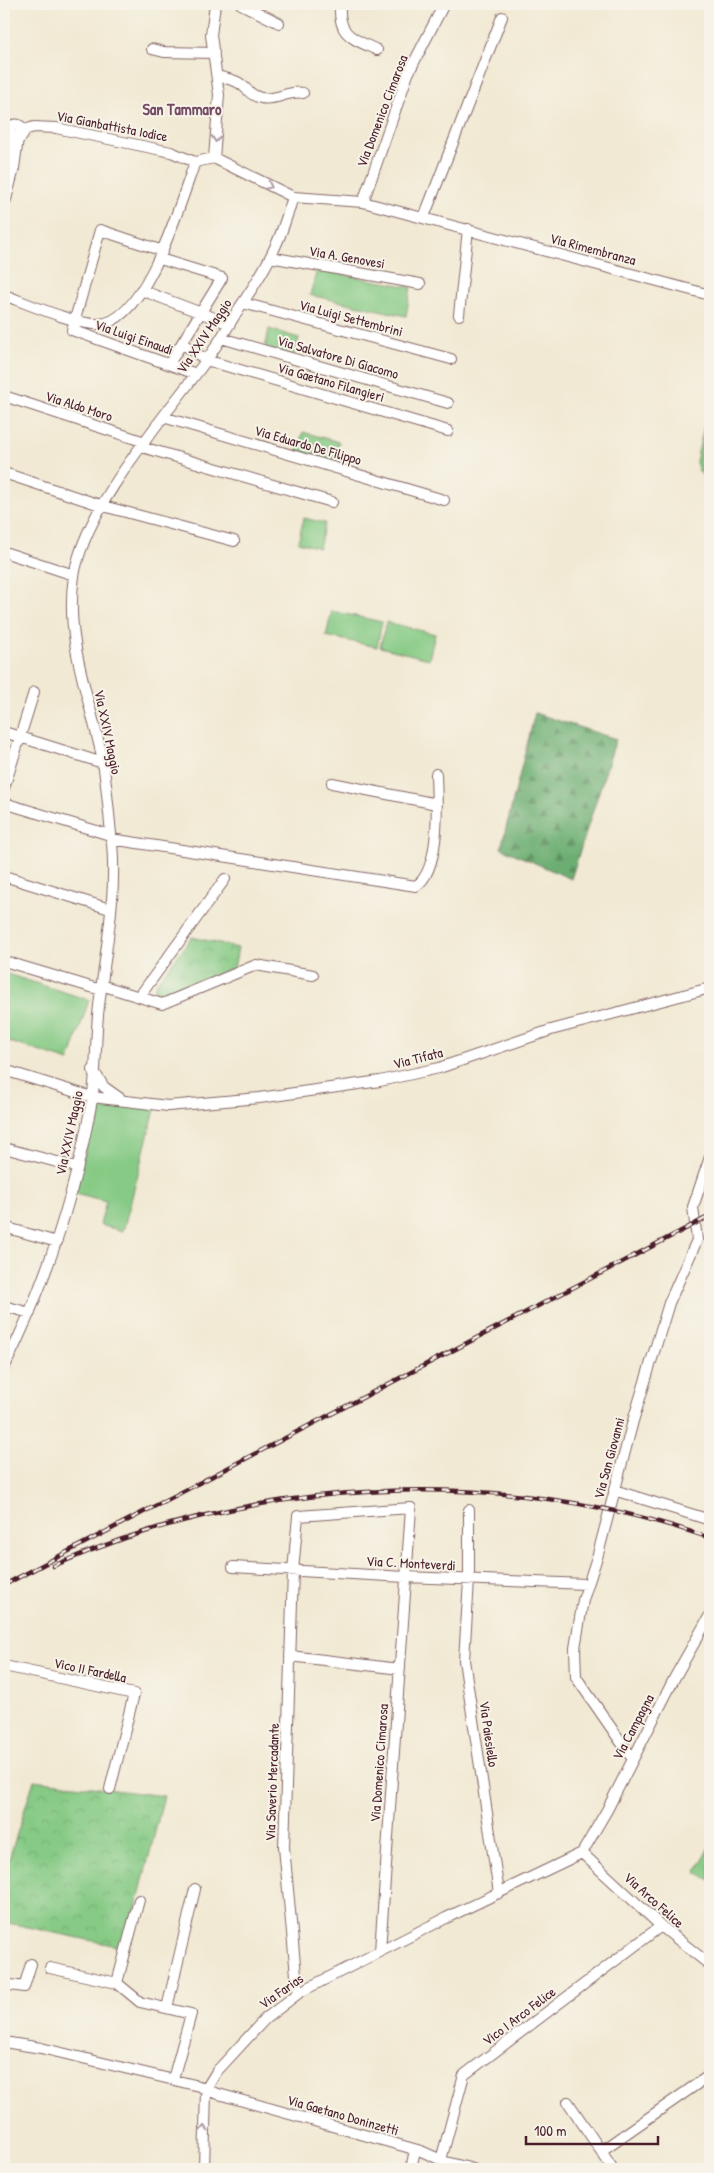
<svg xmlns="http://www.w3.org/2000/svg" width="714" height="2173" viewBox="0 0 714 2173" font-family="'Patrick Hand',sans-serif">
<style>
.grass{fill:#86ca85;stroke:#687458}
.forest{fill:url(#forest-firs);stroke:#5b664e}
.cemetery{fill:url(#cemetery-stones);stroke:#687458}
.park{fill:url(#park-crowns);stroke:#687458}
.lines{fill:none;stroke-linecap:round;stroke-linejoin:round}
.minor-casing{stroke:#846666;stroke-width:12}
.tertiary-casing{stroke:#846666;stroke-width:16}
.minor{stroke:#fff;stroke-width:10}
.tertiary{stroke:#fff;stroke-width:14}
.rail-casing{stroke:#4a1f2b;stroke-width:4.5}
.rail{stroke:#f7f3e8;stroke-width:2.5;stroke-dasharray:8;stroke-linecap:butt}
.oneway{stroke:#ae9aa0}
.labels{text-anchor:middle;stroke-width:4;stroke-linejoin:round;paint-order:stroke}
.street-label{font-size:14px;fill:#4a1f2b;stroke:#f7f3e8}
.quarter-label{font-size:16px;font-weight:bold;fill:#744b65;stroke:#f7f3e8}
</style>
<defs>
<pattern id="forest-firs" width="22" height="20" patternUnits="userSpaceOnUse" patternTransform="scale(1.25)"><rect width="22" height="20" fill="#6cae72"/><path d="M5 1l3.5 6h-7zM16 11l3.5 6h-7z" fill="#5b8d5e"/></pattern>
<pattern id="cemetery-stones" width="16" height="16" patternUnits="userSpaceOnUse" patternTransform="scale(1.25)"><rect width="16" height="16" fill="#86ca85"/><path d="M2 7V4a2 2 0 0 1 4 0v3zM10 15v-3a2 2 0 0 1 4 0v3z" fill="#75ad73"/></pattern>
<pattern id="park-crowns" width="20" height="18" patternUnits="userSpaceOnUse" patternTransform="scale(1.25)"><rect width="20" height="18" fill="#86ca85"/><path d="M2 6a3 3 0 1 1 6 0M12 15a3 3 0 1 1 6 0" fill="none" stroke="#75ad73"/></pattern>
</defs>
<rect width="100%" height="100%" fill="#f7f3e8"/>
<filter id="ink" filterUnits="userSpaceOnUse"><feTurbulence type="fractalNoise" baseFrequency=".02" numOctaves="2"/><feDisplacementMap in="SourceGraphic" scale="10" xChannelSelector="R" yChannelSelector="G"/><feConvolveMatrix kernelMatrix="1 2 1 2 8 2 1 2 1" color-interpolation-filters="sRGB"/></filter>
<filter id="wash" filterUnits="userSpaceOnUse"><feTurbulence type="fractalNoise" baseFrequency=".0096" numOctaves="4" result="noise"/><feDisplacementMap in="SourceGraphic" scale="20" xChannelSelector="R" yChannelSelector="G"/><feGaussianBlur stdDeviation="1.12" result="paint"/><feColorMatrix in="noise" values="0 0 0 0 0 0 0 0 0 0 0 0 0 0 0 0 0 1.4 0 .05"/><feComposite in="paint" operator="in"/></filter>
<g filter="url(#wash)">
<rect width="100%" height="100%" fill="#f1e9d3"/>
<path class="grass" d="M317,270L411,287L406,316L310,295Z
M269,329L299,338L294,356L265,348Z
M303,432L339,442L333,462L297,452Z
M304,518L325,523L319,548L298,542Z
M332,611L382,622L377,647L326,636Z
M386,622L435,634L429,659L380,647Z
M4,973L89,1000L69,1061L4,1040Z
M97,1103L155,1109L123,1231L100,1225L106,1201L75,1193Z
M710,1845V1881L696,1873Z"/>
<path class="forest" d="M535,713L616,739L571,879L501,848Z"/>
<path class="cemetery" d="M710,400V485L699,471L696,462Z"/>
<path class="park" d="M192,937L238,948L234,968L168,992H155V985Z
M34,1780L164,1796L126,1948L4,1922V1875Z"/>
</g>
<g filter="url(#ink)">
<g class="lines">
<defs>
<path id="minor" d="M241,4L279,23
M340,4C338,36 352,38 377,50
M152,49L164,52L214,53
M217,76C224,78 233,79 239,83C248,88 248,95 261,98C276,101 289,90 303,93
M21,131L34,127L56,128L171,152L195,162
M214,158L219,95L211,35L215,4
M195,162L214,158L293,197L363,202L710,295
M363,202L408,74L444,4
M424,217L502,17
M163,251L100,230L72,330L196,374
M270,257L420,284
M160,259L222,278L169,364
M141,290L230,324
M4,295C26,303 77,325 98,324C146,324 181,200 195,162
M243,303L451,359
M459,315L468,229
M221,338L448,403
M182,343L206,360L448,431
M4,396L145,442
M163,417L444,500
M142,447L332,502
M4,473L103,506L234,541
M4,552L74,575
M4,732L103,763
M332,783L437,804
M4,788L34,692
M4,803L110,835
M111,839L416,886C441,870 437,801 436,774
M4,876L110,909
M4,961L101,990
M101,985L162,1004L256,965L313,975
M139,997L225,879
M4,1070L92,1097L168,1106L259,1098L380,1081L439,1068L551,1030L710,988
M93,1070L104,1087L121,1099
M4,1148L76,1167
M4,1227L57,1242
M4,1306L30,1313
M4,1368C46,1284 75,1193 92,1100C97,1071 95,1036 99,1006C105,953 117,897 112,843C109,816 107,788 103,762C91,700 64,640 74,576C86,504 165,417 208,358C219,343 228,326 238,310C252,289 266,268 276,245C283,230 288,213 293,197
M614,1490L710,1520
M469,1510V1580L464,1660L499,1893
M233,1567L405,1577L587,1584
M290,1656L400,1669
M4,1666L134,1694L110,1789
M632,1758L576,1677L575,1648L583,1600L598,1554L633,1421L669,1303L697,1240L693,1207L710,1157
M582,1853L607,1810L675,1677L710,1615
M582,1853L661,1926L710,1965
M139,1900L117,1983L140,2002L191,2014L173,2079
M50,1968L117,1983
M4,1984L24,1987L31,1964
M300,1992L297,1986L284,1847L293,1571L298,1516L411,1508L380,1951
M167,2008L195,1889
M4,2042L41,2048L199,2086L215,2093L421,2151L446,2162L473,2169
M568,2102L613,2169
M601,2151L710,2075
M441,2160L464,2075L661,1926
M204,2169L206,2089L217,2071L265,2019L300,1992L446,1918L582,1853
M411,2169L415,2150"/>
<path id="tertiary" d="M10.5 132a5.5 5.5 0 1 1 11 0a5.5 5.5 0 1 1-11 0Z
M4,199L12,168L16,138"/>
</defs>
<use href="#minor" class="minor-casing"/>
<use href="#tertiary" class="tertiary-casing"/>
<use href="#minor" class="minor"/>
<use href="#tertiary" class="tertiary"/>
<defs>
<path id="rail" d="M53,1566C256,1477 501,1465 710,1538
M4,1585L710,1216"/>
</defs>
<use href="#rail" class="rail-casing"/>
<use href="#rail" class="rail"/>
</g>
<defs><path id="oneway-chevron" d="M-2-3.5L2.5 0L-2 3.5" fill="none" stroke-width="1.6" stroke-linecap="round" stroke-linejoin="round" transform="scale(1.25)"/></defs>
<g class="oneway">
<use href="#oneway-chevron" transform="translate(216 139) rotate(95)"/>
<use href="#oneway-chevron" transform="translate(269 186) rotate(26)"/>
<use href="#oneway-chevron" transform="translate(204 2129) rotate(-90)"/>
</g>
</g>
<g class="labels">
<g class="street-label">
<text transform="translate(382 111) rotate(-69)" y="5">Via Domenico Cimarosa</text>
<text transform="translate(112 126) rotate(11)" y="5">Via Gianbattista Iodice</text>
<text transform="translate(593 249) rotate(15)" y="5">Via Rimembranza</text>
<text transform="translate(347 257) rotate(10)" y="5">Via A. Genovesi</text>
<text transform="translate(351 318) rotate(15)" y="5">Via Luigi Settembrini</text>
<text transform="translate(204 336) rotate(-56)" y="5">Via XXIV Maggio</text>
<text transform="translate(134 337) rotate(19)" y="5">Via Luigi Einaudi</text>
<text transform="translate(338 357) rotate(16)" y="5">Via Salvatore Di Giacomo</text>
<text transform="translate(331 382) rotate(16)" y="5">Via Gaetano Filangieri</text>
<text transform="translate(79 406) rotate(18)" y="5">Via Aldo Moro</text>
<text transform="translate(308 445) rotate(16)" y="5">Via Eduardo De Filippo</text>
<text transform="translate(108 732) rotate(78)" y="5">Via XXIV Maggio</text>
<text transform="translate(418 1058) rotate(-14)" y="5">Via Tifata</text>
<text transform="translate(69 1133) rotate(-78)" y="5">Via XXIV Maggio</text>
<text transform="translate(609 1458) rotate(-75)" y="5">Via San Giovanni</text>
<text transform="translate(411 1563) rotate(3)" y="5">Via C. Monteverdi</text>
<text transform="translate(90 1670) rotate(12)" y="5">Vico II Fardella</text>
<text transform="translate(633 1727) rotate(-62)" y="5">Via Campagna</text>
<text transform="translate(489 1734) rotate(82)" y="5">Via Paiesiello</text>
<text transform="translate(379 1763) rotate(-86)" y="5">Via Domenico Cimarosa</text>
<text transform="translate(272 1782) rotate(-88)" y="5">Via Saverio Mercadante</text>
<text transform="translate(654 1900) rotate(42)" y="5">Via Arco Felice</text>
<text transform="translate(281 1991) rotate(-35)" y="5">Via Farias</text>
<text transform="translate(519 2016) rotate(-37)" y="5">Vico I Arco Felice</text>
<text transform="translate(343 2115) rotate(16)" y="5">Via Gaetano Doninzetti</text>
</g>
<g class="quarter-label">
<text x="182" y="115">San Tammaro</text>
</g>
</g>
<rect width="714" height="2173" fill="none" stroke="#f7f3e8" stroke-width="20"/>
<path d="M526 2136v8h132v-8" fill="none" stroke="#4a1f2b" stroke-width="2.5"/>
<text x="534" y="2136" font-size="15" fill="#4a1f2b" stroke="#f7f3e8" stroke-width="4" paint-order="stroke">100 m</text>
</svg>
